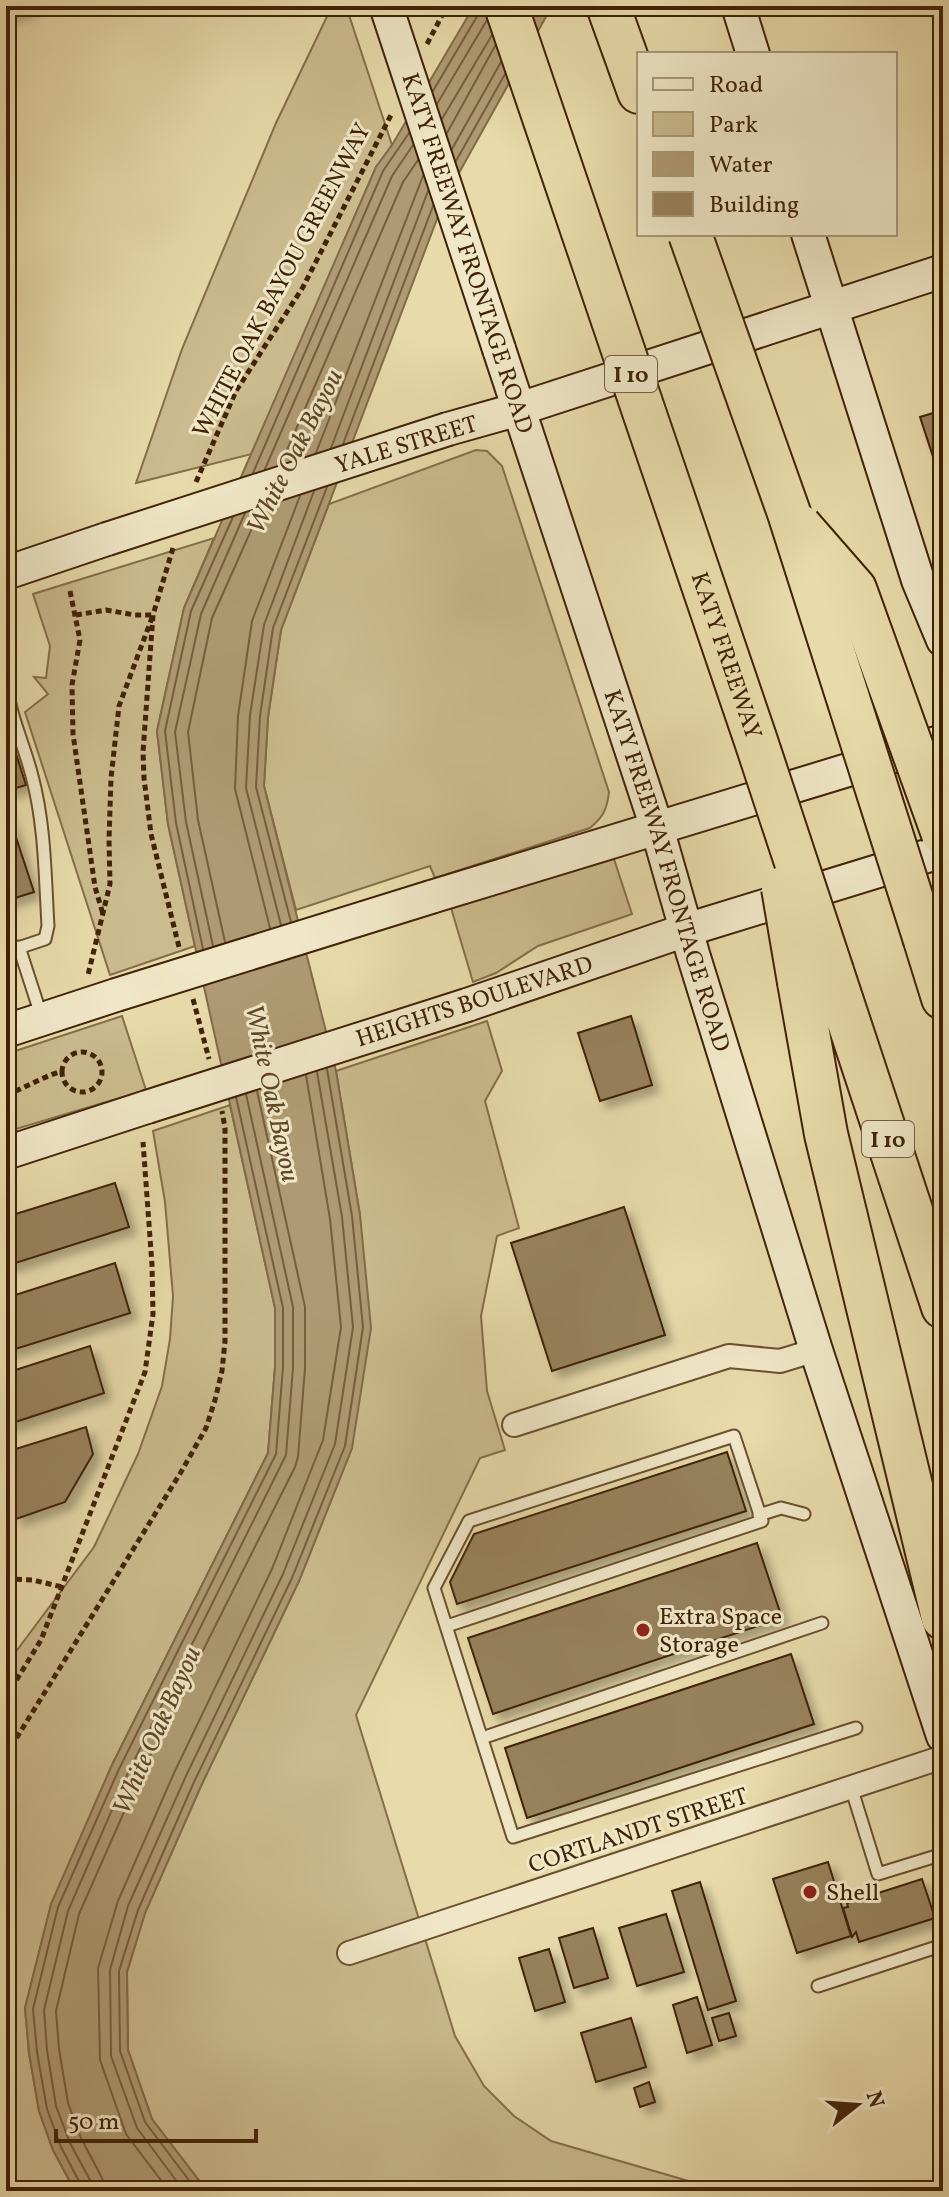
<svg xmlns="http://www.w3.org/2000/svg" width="949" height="2197" viewBox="0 0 949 2197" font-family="Vollkorn,serif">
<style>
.green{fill:#cbbb8e;stroke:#866e4a;stroke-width:2}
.water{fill:#af9b73;stroke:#836b48;stroke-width:2}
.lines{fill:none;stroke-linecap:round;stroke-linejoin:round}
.shore{stroke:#785e3d;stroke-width:2}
.building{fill:#97825c;stroke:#402207;stroke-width:2;filter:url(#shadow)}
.lane-casing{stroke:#6a5030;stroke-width:15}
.street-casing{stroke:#6a5030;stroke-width:26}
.secondary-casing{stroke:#402207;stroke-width:36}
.highway-casing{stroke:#402207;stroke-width:46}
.path{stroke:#402207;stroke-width:5;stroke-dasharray:6 4;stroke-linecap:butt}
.lane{stroke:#f0e7c8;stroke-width:11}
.street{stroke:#f0e7c8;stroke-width:22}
.secondary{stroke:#f0e7c8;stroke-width:32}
.highway{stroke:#e8daaa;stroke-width:42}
.secondary-bridge-casing{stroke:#402207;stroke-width:36;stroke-linecap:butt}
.highway-bridge-casing{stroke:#402207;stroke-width:46;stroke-linecap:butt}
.secondary-bridge{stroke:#f0e7c8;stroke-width:32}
.highway-bridge{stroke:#e8daaa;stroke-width:42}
.poi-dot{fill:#8f2418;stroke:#f0e7c8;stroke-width:3}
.labels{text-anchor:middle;stroke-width:6;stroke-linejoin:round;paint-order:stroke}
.shield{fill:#f0e7c8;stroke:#755d41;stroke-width:2}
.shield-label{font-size:22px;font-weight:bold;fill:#402207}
.street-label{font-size:24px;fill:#402207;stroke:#f0e7c8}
.poi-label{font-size:24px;fill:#402207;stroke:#f0e7c8;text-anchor:start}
.water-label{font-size:26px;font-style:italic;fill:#614627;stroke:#f0e7c8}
</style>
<defs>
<filter id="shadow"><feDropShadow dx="7" dy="7" stdDeviation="4" flood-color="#0004"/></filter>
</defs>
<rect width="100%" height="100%" fill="#e8daaa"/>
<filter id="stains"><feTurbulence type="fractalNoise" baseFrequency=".0025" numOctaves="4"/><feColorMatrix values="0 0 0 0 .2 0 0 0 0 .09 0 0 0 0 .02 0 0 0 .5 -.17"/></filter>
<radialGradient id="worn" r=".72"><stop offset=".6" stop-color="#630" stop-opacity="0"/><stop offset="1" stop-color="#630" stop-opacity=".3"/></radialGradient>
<path class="green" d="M332,6H346L392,145L376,167L252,454L136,483L182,349L276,123Z
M476,450L487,451L502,466L609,792C607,810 603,817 590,828L435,878L430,866L296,910L264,786L268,717L281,630L329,504Z
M214,538L184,608L157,731L168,824L195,946L110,975L25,712L48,694L34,677L46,678L50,646L33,594Z
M614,859L632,914L538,946L496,973L473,982L451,908Z
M122,1016L146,1090L6,1132V1054Z
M487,1021L502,1071L485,1101L519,1228L497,1236L481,1316L487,1391L505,1450L480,1458L356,1715L455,2036L484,2086L514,2116L551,2141L723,2191H207L152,2119L128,2050L127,1972L145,1913L201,1786L299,1581L352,1448L360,1215L336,1071Z
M230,1105L275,1308V1367L268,1453L112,1765L51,1905L25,2008L29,2053L39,2111L53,2150L75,2191H6V1665L94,1547L138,1454L162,1386L170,1339L173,1296L165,1202L153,1131Z"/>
<path class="water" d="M474,6H552L445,198L281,630L268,717L264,786L336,1071L360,1215L371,1328L352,1448L299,1581L201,1786L145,1913L127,1972L128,2050L152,2119L207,2191H75L53,2150L39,2111L29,2053L25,2008L51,1904L112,1765L268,1453L275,1367V1308L168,824L157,731L184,608L376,167L392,145Z"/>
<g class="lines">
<path class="shore" d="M433,91L479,13L480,6
M437,104L487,20
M442,119L492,35
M447,133L495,46
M452,149L501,62
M456,161L505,74
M343,444L433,206
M331,448L428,191
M316,453L423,176
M281,464L403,182L418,160
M265,469L392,176L413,145
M253,473L383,171L409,133
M291,922L256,787L260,716L273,628L327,487
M281,925L246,788L250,715L264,625L314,491
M270,928L235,789L238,716L252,621L300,496
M225,942L198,820L188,732L212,618L261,508
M213,946L186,822L175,732L201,614L245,513
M203,949L176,823L165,731L191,611L233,517
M82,2191L81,2185L61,2147L47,2109L37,2052L33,2009L58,1907L119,1769L276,1454L283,1367V1308L236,1097
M92,2191L90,2180L70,2143L56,2106L47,2050L44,2010L68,1911L128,1773L286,1455L293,1368V1307L246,1094
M104,2191L102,2178L81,2138L68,2103L59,2049L56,2011L79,1914L139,1778L295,1467L298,1457L305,1368V1307L257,1091
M169,2191L126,2134L100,2060L98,1968L118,1901L174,1773L272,1569L323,1440L341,1327L330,1219L306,1075
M184,2191L137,2128L111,2056L110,1970L128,1906L185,1778L283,1574L335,1444L353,1327L342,1217L317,1072
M197,2191L145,2122L120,2051L119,1971L138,1910L194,1782L292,1578L345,1446L363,1327L352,1216L327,1069"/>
</g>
<path class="building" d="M6,6H37L6,16Z
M943,410V477L940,478L920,417Z
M6,723L26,785L6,791Z
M6,807L34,892L6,901Z
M631,1016L652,1085L600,1101L578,1033Z
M115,1183L129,1227L6,1266V1217Z
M624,1207L665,1335L552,1371L511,1243Z
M115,1263L130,1313L6,1352V1298Z
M90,1346L104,1393L6,1425V1373Z
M86,1427L93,1454L65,1502L16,1519L6,1485V1452Z
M727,1452L746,1511L457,1604L450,1582L474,1534Z
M757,1543L782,1618L493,1714L468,1638Z
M791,1654L814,1724L527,1818L505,1748Z
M828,1862L851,1936L797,1953L773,1879Z
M922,1879L935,1918L859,1942L856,1932L852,1937L843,1908L848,1907L847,1903Z
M700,1882L736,2001L708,2010L672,1891Z
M666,1914L684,1972L637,1986L619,1928Z
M593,1928L608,1978L574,1988L559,1938Z
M549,1949L565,2002L535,2011L519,1958Z
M697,1997L712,2045L687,2053L673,2005Z
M729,2013L736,2036L719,2041L712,2018Z
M631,2018L646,2067L596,2082L581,2033Z
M649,2082L655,2102L640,2107L634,2088Z"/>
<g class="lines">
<defs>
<path id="lane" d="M6,679C8,712 24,744 32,776C45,824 45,876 48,926L45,939L6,952
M19,947L41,1015
M759,1515L781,1508L804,1514
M447,1626L762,1521L734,1436L469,1521L434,1588L513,1837L856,1728
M482,1738L822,1623
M851,1787L878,1874L943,1854
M818,1986L943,1945"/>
<path id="street" d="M514,1425L729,1356L780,1361L816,1350
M349,1953L943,1757"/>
<g id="secondary">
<path d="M738,6L753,54"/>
<path d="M808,234L918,580L943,640"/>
<path id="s1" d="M499,349L657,828L693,954L816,1350L943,1736"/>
<path d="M448,429L519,409L943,271"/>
<path d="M6,573L107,539"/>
<path d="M431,897L943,741"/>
<path d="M467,1005L686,930L943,851"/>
<path d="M6,1031L116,995"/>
<path d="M6,1153L147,1107"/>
</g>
<path id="highway" d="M608,6L639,92
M925,940L943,998
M832,971L943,1307
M799,982L826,1134L943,1618"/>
</defs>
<use href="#lane" class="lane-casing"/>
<use href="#street" class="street-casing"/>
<use href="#secondary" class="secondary-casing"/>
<use href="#highway" class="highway-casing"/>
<path class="path" d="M427,44L447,6
M196,482L236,391L303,287L392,113
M173,548L153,615L143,752L144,778L151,834L179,947
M70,591L80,640L72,685L73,734L95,887L103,914
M76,615L106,610L135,615H153L119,706L111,778L109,840L110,884L88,975
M193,999L209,1059
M62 1072a20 20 0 1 1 40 0a20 20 0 1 1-40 0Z
M6,1095C25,1088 42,1077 62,1071
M6,1579L33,1580L62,1587
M6,1697L41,1640L145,1372L153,1314L152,1265L143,1142
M6,1755L181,1472L206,1428L215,1400L222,1371L225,1341V1128L222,1111"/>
<use href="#lane" class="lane"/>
<use href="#street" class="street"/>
<use href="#secondary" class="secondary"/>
<use href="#highway" class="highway"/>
<defs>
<path id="secondary-bridge" d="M386,6L499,349
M107,539L448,429
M116,995L431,897
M147,1107L467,1005"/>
<g id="highway-bridge">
<path id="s2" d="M506,6L756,741L832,971"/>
<path d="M690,234L789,513L925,940"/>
<path d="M800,526L855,589L943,834"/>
<path d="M783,888L799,982"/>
</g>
</defs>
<use href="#secondary-bridge" class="secondary-bridge-casing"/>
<use href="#highway-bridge" class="highway-bridge-casing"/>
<use href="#secondary-bridge" class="secondary-bridge"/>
<use href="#highway-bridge" class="highway-bridge"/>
</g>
<g class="poi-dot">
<circle cx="643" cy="1630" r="8"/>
<circle cx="810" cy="1892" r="8"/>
</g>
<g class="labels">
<g class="shield">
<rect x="605" y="356" width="52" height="36" rx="6"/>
<rect x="862" y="1121" width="52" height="36" rx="6"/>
</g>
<g class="shield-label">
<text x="631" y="382">I 10</text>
<text x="888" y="1147">I 10</text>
</g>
<g class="street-label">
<text transform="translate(468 253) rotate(72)" y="8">KATY FREEWAY FRONTAGE ROAD</text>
<text transform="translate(281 280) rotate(-62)" y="8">WHITE OAK BAYOU GREENWAY</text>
<text transform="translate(406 444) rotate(-17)" y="8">YALE STREET</text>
<text dy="8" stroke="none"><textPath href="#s2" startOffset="686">KATY FREEWAY</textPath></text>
<text dy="8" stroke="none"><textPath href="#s1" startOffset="548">KATY FREEWAY FRONTAGE ROAD</textPath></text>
<text transform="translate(474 1001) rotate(-18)" y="8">HEIGHTS BOULEVARD</text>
<text transform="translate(638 1830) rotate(-18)" y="8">CORTLANDT STREET</text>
</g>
<g class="poi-label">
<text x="659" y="1624">Extra Space<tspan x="659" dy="28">Storage</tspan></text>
<text x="826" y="1900">Shell</text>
</g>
<g class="water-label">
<text transform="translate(294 451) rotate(-63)" y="9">White Oak Bayou</text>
<text transform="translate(273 1093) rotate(78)" y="9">White Oak Bayou</text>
<text transform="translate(156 1730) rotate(-66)" y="9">White Oak Bayou</text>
</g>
</g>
<rect width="949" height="2197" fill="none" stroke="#e8daaa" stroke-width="32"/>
<rect x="8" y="8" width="933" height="2181" fill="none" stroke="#402207" stroke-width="4"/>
<rect x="16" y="16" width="917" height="2165" fill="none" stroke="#402207" stroke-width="2"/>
<rect x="637" y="52" width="260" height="184" fill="#f0e7c8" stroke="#aa987b" stroke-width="2"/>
<rect x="653" y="78" width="40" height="12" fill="#f0e7c8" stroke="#aa987b" stroke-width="2"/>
<text x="709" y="92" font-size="24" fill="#402207">Road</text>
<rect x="653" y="112" width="40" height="24" fill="#cbbb8e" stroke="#aa987b" stroke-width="2"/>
<text x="709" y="132" font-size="24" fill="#402207">Park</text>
<rect x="653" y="152" width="40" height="24" fill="#af9b73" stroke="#aa987b" stroke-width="2"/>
<text x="709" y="172" font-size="24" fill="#402207">Water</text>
<rect x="653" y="192" width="40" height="24" fill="#97825c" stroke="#aa987b" stroke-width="2"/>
<text x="709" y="212" font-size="24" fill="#402207">Building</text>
<g transform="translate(857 2105) rotate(73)" stroke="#f0e7c8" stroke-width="6" paint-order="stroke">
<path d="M0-6L14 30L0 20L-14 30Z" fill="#402207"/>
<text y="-12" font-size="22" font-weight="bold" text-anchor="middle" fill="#402207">N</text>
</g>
<path d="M56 2129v12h200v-12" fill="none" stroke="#402207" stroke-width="4"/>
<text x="68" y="2129" font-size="24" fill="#402207" stroke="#f0e7c8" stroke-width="6" paint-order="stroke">50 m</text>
<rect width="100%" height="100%" filter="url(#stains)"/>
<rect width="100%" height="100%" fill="url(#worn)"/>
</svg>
